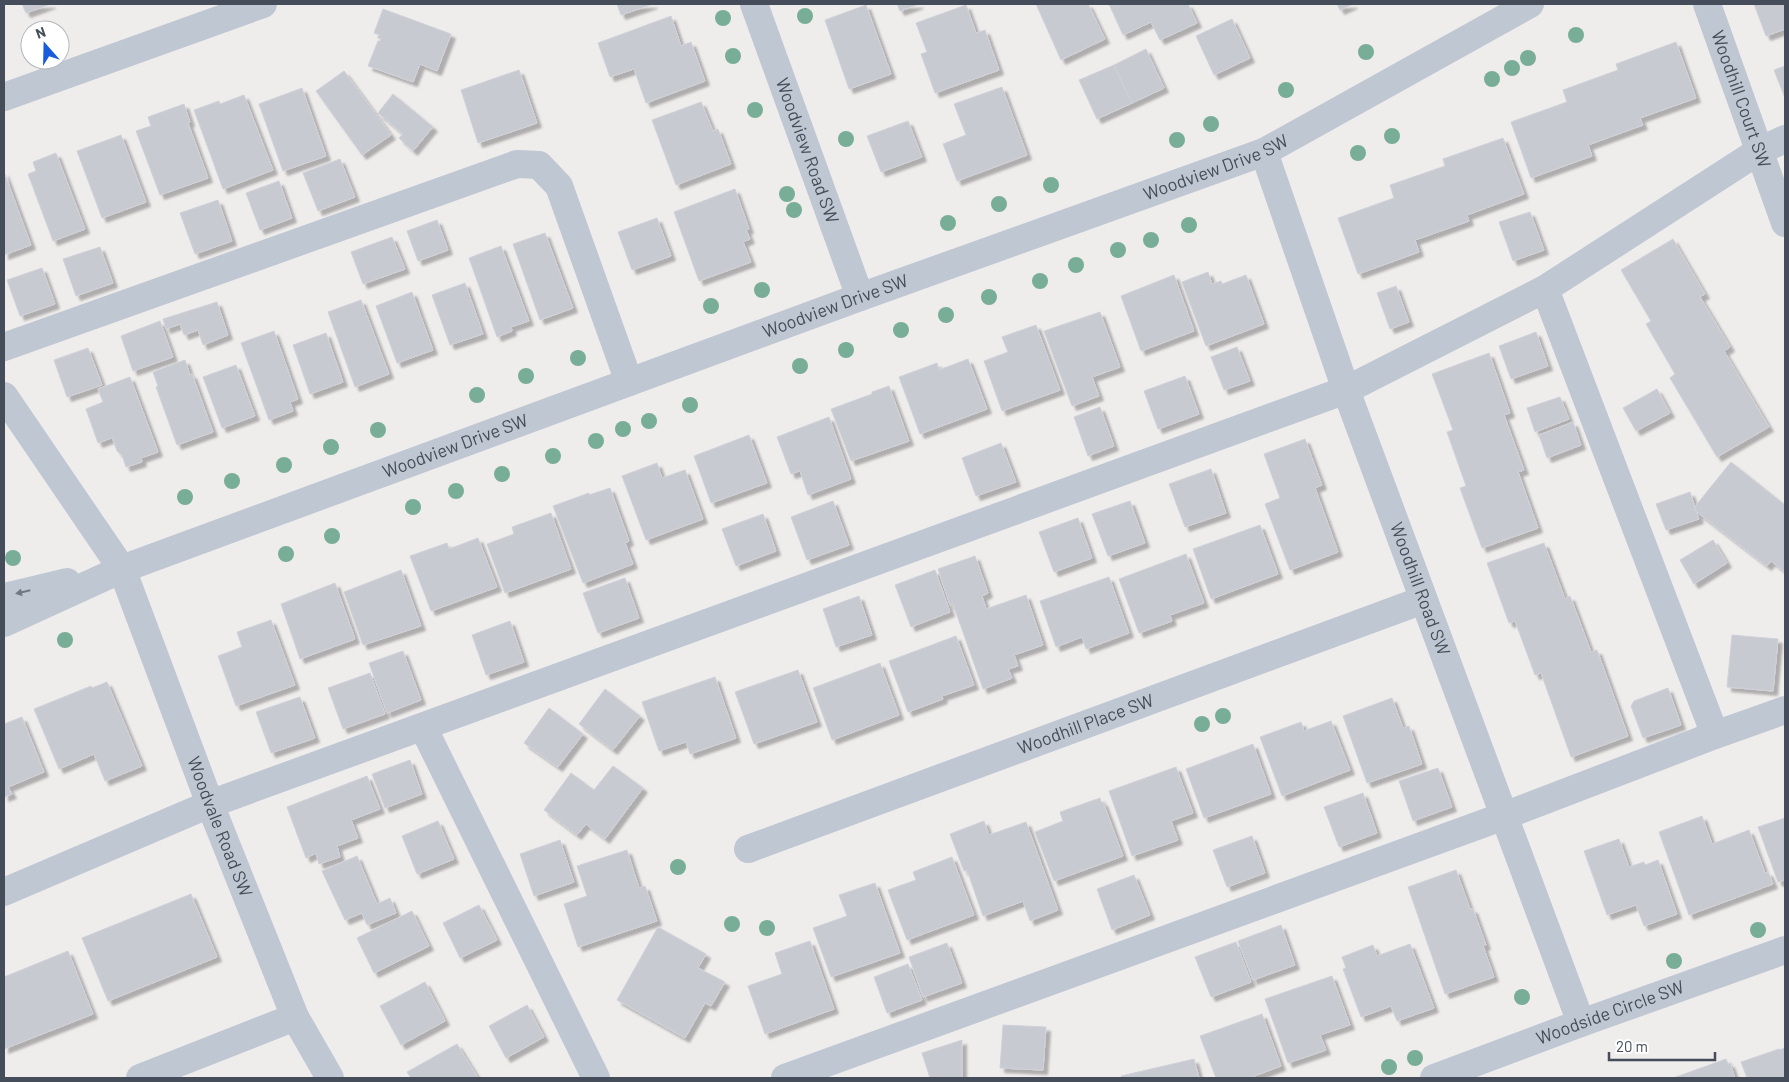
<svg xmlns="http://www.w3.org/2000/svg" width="1789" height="1082" viewBox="0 0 1789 1082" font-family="Barlow,sans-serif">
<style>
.building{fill:#c8cad2;stroke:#d0d1d8;filter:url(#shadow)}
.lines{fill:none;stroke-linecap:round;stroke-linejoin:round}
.minor{stroke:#bfc7d2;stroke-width:28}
.tree{fill:#78ad97}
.oneway{fill:#6f7883}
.labels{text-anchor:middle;stroke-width:4;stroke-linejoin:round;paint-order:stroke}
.street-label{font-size:18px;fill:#444d59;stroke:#fff}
</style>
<defs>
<filter id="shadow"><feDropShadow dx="4.5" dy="4.5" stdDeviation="1" flood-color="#0004"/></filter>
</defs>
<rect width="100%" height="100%" fill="#efecec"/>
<path class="building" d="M22,4H51L26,13Z
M617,4H653L621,15Z
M897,4H919L900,11Z
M1036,4H1088L1105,39L1061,60Z
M1109,4H1188L1197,23L1160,40L1151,22L1123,35Z
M1337,4H1353L1340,10Z
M1754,4H1785V29L1766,36Z
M866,5L891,74L849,89L825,20Z
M966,5L976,33L985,30L999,70L935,93L921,54L927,52L916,23Z
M383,9L451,34L437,71L420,64L413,82L368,66L378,41H380L382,36L374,33Z
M671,16L681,46L691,42L705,81L646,103L634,69L610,77L598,43Z
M1232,19L1250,58L1214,75L1196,36Z
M1676,42L1696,98L1640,118L1643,125L1588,145L1592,156L1531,178L1511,122L1567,102L1563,90L1618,70L1616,64Z
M1146,49L1164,88L1132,103L1114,65Z
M1114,65L1132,103L1097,119L1079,80Z
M1785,66V98L1774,70Z
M519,70L537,123L478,143L461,90Z
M344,71L391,135L362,155L316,91Z
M1002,87L1027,155L957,181L943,144L966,135L954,104Z
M302,88L326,156L283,171L259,104Z
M393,94L433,127L413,151L399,138L403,134L378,113Z
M244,95L273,170L223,189L194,110L219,101L220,104Z
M701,102L713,131L718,129L731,164L676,185L652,120Z
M184,104L190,122L188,123L208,178L160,195L136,131L151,126L148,117Z
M908,121L922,157L881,172L867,136Z
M121,135L146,202L102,218L77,151Z
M1503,138L1524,194L1467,215L1469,221L1415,240L1419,252L1358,274L1338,218L1394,198L1390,185L1445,166L1443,159Z
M56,153L85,229L53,241L28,174L36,171L33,162Z
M340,159L355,197L318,211L303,173Z
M4,172L31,245L4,255Z
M279,181L292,218L260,230L246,193Z
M735,189L749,229L746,230L750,239L743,242L751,262L699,281L674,212Z
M218,200L232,241L195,254L180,213Z
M1530,212L1544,250L1513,261L1499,222Z
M657,218L671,256L632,270L618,232Z
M437,220L448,250L418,261L407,231Z
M545,233L573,308L540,320L513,244Z
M392,237L405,269L363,284L351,252Z
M1673,239L1705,294L1700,297L1730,347L1724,351L1769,427L1717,457L1670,378L1675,374L1646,324L1651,321L1621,270Z
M501,246L529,321L511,327L512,331L497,337L469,258Z
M100,247L113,283L76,296L63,259Z
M42,268L55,304L20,316L7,280Z
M1208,272L1212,284L1221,281L1222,284L1246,275L1264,324L1206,346L1182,282Z
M1174,275L1194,331L1141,351L1121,296Z
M465,283L483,334L450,345L432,295Z
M1396,286L1409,322L1390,329L1377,293Z
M412,292L433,350L397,363L376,306Z
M361,300L389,374L355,387L328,312Z
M217,302L228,335L203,345L198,330L184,335L180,324L166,329L163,319Z
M1100,312L1120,367L1092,377L1099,396L1072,406L1044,331Z
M160,321L173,357L133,371L121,336Z
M1036,325L1060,390L1002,411L984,361L1008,352L1002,337Z
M274,331L298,399L290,402L293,411L269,420L241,343Z
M1536,332L1548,366L1511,379L1499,346Z
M326,333L343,382L310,394L293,345Z
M1237,347L1250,381L1224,390L1211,357Z
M88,348L102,385L67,397L54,360Z
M1489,353L1510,413L1504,415L1524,470L1518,472L1538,528L1482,548L1460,488L1466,486L1447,432L1453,430L1432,374Z
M968,359L987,409L920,434L899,377L937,363L939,370Z
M185,360L190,375L192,374L213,432L177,445L156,387L158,386L153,372Z
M236,365L255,416L222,428L203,377Z
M1185,376L1199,414L1158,429L1144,391Z
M130,377L158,452L141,458L142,462L126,467L122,455L117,451L113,440L114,437L98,443L86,409L103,402L98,389Z
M889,386L909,441L851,461L831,409L872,394V392Z
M1657,389L1670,413L1636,431L1623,408Z
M1560,397L1569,419L1535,432L1527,408Z
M1100,407L1114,446L1088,456L1074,417Z
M829,417L851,479L808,495L800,471L791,474L777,437Z
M1573,422L1581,445L1547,458L1539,435Z
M749,435L767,483L711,503L694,456Z
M1305,439L1322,485L1315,488L1338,552L1290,570L1265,504L1280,498L1264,454Z
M1001,443L1016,482L976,496L962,458Z
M1731,462L1785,505V572L1771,561L1767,566L1693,509Z
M657,463L662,478L685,470L703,519L646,540L622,476Z
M1211,469L1226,513L1185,527L1169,484Z
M610,488L629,541L625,543L633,564L583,583L553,506L589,493V495Z
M1690,492L1699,519L1666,530L1656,504Z
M833,501L849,545L807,560L791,517Z
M1130,501L1145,543L1108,556L1092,514Z
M551,513L571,569L505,593L487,544L514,534L512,527Z
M763,514L776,551L736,566L722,529Z
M1078,518L1092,558L1054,572L1039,532Z
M1260,525L1278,574L1211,599L1193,549Z
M478,538L497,587L431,611L410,556L447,543L449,549Z
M1713,540L1727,563L1694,584L1680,560Z
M1544,543L1565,599L1570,596L1591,652L1597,650L1628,736L1571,757L1541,673L1535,675L1515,621L1509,623L1487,563Z
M1186,554L1204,603L1170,615L1172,621L1139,633L1119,579Z
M975,556L988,593L982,596L986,609L1026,595L1043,645L1014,655L1018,666L1008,669L1012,678L983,689L953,604L950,605L938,569Z
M401,570L421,626L363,645L344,592Z
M935,570L950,612L911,627L895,585Z
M1109,577L1129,633L1086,649L1082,637L1056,647L1040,601Z
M625,578L639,618L598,633L583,593Z
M335,583L355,639L300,659L281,604Z
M859,596L872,635L836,647L823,609Z
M271,620L295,685L236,706L218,656L242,647L237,632Z
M510,621L524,662L486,675L472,635Z
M1732,635L1778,639L1773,691L1727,687Z
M956,636L974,685L942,696L943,699L908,712L889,661Z
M403,651L421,700L387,713L369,663Z
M880,663L899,715L832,740L813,688Z
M798,670L817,722L754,744L735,692Z
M370,673L385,714L343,729L328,688Z
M715,677L736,738L690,754L686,742L659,751L642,702Z
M107,682L142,766L105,781L94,754L59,769L34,709L91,686L92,688Z
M1668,688L1681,725L1643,738L1631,706L1634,701Z
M605,689L640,716L613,750L579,724Z
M300,697L315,738L271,753L256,712Z
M1392,698L1403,728L1409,726L1422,764L1367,783L1343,716Z
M549,708L583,734L558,767L524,743Z
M22,717L44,772L8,787L12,794L4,797V724Z
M1331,721L1350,770L1282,796L1260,737L1301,722L1304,731Z
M1253,744L1271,794L1204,818L1186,769Z
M410,760L422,794L385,808L372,774Z
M613,766L643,788L605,839L586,824L577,835L544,810L571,773L594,790Z
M1176,767L1193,813L1171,821L1178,840L1132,856L1109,791Z
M1438,768L1452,807L1413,821L1399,781Z
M367,776L380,809L351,820L358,838L337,846L340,857L319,864L316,853L306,858L287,807Z
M1363,793L1377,833L1339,847L1324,807Z
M1100,798L1101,802H1103L1123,856L1054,881L1035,832L1063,821L1060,812Z
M1702,816L1712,844L1749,830L1765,873L1768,872L1773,884L1689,915L1659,832Z
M1785,818V880L1778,882L1758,827Z
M438,821L454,859L417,874L402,836Z
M984,821L989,835L1026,822L1058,910L1030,921L1023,901L983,916L967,870L964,871L950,834Z
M1252,836L1265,873L1227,887L1213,850Z
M1619,839L1629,867L1644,862L1645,865L1658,860L1677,914L1644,926L1636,905L1607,915L1584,851Z
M560,840L574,882L534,896L520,854Z
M627,850L639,888L645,886L657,921L578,947L564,904L587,896L577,866Z
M357,856L377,904L390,898L396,913L367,925L362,913L345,920L322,871Z
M952,857L974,915L907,940L888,890L916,880L913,872Z
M1456,870L1470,909H1473L1486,945L1483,946L1494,977L1445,994L1408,887Z
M1134,875L1150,915L1112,930L1097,889Z
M875,883L900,953L831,977L813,928L847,916L839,895Z
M191,894L217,957L108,1001L82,938Z
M479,905L497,940L460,958L443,923Z
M412,911L429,946L374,973L357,938Z
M1281,925L1295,965L1253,980L1238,941Z
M658,927L706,954L698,968L725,982L711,1006L705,1003L685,1038L617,1000Z
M810,941L834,1009L765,1034L748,986L782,974L775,953Z
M1236,942L1251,982L1211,997L1195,957Z
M947,943L962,983L923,997L909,957Z
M1410,944L1434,1008L1397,1021L1391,1006L1361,1017L1343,969L1346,968L1342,957L1373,945L1377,956Z
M68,951L93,1014L4,1049V977Z
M908,964L922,1000L887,1013L874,977Z
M1332,976L1350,1025L1320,1035L1326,1050L1288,1063L1265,999Z
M425,982L445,1021L401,1045L380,1006Z
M527,1005L544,1037L506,1058L489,1026Z
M1262,1014L1281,1066L1249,1078H1216L1200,1036Z
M1003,1025L1046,1027L1043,1070L1000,1068Z
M962,1040V1078H930L922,1053Z
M457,1044L478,1078H411L407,1072Z
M1785,1048V1078H1747L1741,1062L1779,1049V1050Z
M1194,1059L1199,1078H1122L1121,1076Z
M1726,1059L1728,1064L1730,1063L1735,1078H1673Z"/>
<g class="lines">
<g class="minor">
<path id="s1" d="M754,4L860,297"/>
<path id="s2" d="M1707,4L1785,223"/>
<path d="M4,97L263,4"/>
<path id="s3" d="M1264,152L1346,390L1581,1023"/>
<path d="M1545,289L1715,735"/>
<path d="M4,347L517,164L539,165L559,186L629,382"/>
<path id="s4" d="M4,396L122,569L210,804L295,1017L330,1078"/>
<path d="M4,597L67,582"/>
<path id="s5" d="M4,623L122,569L860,297L1264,152L1530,4"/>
<path d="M423,727L596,1078"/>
<path id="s6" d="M748,849L1423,600"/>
<path d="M4,892L210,804L1346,390L1545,289L1759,151L1785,139"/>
<path d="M140,1078L295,1017"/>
<path d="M785,1078L1504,816L1715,735L1785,710"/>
<path id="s7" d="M1434,1078L1581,1023L1785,950"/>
</g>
</g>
<g class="tree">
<circle cx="805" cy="16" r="8"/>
<circle cx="723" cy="18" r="8"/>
<circle cx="1576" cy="35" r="8"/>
<circle cx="1366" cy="52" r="8"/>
<circle cx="733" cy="56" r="8"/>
<circle cx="1528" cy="58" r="8"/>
<circle cx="1512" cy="68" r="8"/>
<circle cx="1492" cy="79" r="8"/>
<circle cx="1286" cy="90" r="8"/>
<circle cx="755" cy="110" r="8"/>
<circle cx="1211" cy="124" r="8"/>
<circle cx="1392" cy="136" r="8"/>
<circle cx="846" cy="139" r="8"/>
<circle cx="1177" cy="140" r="8"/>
<circle cx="1358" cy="153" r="8"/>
<circle cx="1051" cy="185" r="8"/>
<circle cx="787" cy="194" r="8"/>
<circle cx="999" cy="204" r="8"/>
<circle cx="794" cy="210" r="8"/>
<circle cx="948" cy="223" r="8"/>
<circle cx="1189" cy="225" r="8"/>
<circle cx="1151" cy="240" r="8"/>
<circle cx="1118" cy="250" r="8"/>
<circle cx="1076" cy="265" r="8"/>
<circle cx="1040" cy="281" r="8"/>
<circle cx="762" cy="290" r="8"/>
<circle cx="989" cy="297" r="8"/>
<circle cx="711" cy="306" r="8"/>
<circle cx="946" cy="315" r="8"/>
<circle cx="901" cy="330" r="8"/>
<circle cx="846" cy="350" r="8"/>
<circle cx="578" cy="358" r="8"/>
<circle cx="800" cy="366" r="8"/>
<circle cx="526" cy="376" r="8"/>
<circle cx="477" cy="395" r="8"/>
<circle cx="690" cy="405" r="8"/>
<circle cx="649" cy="421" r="8"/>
<circle cx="623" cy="429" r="8"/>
<circle cx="378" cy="430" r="8"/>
<circle cx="596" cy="441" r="8"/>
<circle cx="331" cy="447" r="8"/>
<circle cx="553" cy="456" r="8"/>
<circle cx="284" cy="465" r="8"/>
<circle cx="502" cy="474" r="8"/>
<circle cx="232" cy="481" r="8"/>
<circle cx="456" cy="491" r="8"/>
<circle cx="185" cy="497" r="8"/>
<circle cx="413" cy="507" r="8"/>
<circle cx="332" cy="536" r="8"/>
<circle cx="286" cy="554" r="8"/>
<circle cx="13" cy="558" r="8"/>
<circle cx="65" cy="640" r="8"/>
<circle cx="1223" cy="716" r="8"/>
<circle cx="1202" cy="724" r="8"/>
<circle cx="678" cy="867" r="8"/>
<circle cx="732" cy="924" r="8"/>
<circle cx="767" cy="928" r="8"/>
<circle cx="1758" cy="930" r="8"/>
<circle cx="1674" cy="961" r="8"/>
<circle cx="1522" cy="997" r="8"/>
<circle cx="1415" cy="1058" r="8"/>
<circle cx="1389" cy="1067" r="8"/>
</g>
<defs><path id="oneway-solid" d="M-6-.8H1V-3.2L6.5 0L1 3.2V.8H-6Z" transform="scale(1.25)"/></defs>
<use class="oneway" href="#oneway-solid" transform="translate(23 592) rotate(167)"/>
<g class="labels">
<g class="street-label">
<text dy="6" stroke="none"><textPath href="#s2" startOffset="101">Woodhill Court SW</textPath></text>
<text dy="6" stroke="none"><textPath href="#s1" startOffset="156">Woodview Road SW</textPath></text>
<text dy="6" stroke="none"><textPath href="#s5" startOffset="1295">Woodview Drive SW</textPath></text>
<text dy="6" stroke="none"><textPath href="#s5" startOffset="890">Woodview Drive SW</textPath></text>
<text dy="6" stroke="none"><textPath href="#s5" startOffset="485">Woodview Drive SW</textPath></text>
<text dy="6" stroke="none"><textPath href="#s3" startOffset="464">Woodhill Road SW</textPath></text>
<text dy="6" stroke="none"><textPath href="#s6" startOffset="360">Woodhill Place SW</textPath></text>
<text dy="6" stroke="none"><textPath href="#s4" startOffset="485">Woodvale Road SW</textPath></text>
<text dy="6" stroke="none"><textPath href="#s7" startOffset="188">Woodside Circle SW</textPath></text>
</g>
</g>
<rect width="1789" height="1082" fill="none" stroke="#444d59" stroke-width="10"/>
<g transform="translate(45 45) rotate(340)"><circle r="24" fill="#ffffff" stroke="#b4b8bd"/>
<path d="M0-4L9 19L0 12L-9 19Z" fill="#185cdd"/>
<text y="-8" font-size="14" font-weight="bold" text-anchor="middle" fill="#444d59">N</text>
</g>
<path d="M1609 1052v8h106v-8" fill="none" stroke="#444d59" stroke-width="2.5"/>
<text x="1616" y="1052" font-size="15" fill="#444d59" stroke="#ffffff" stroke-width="4" paint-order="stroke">20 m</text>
</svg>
